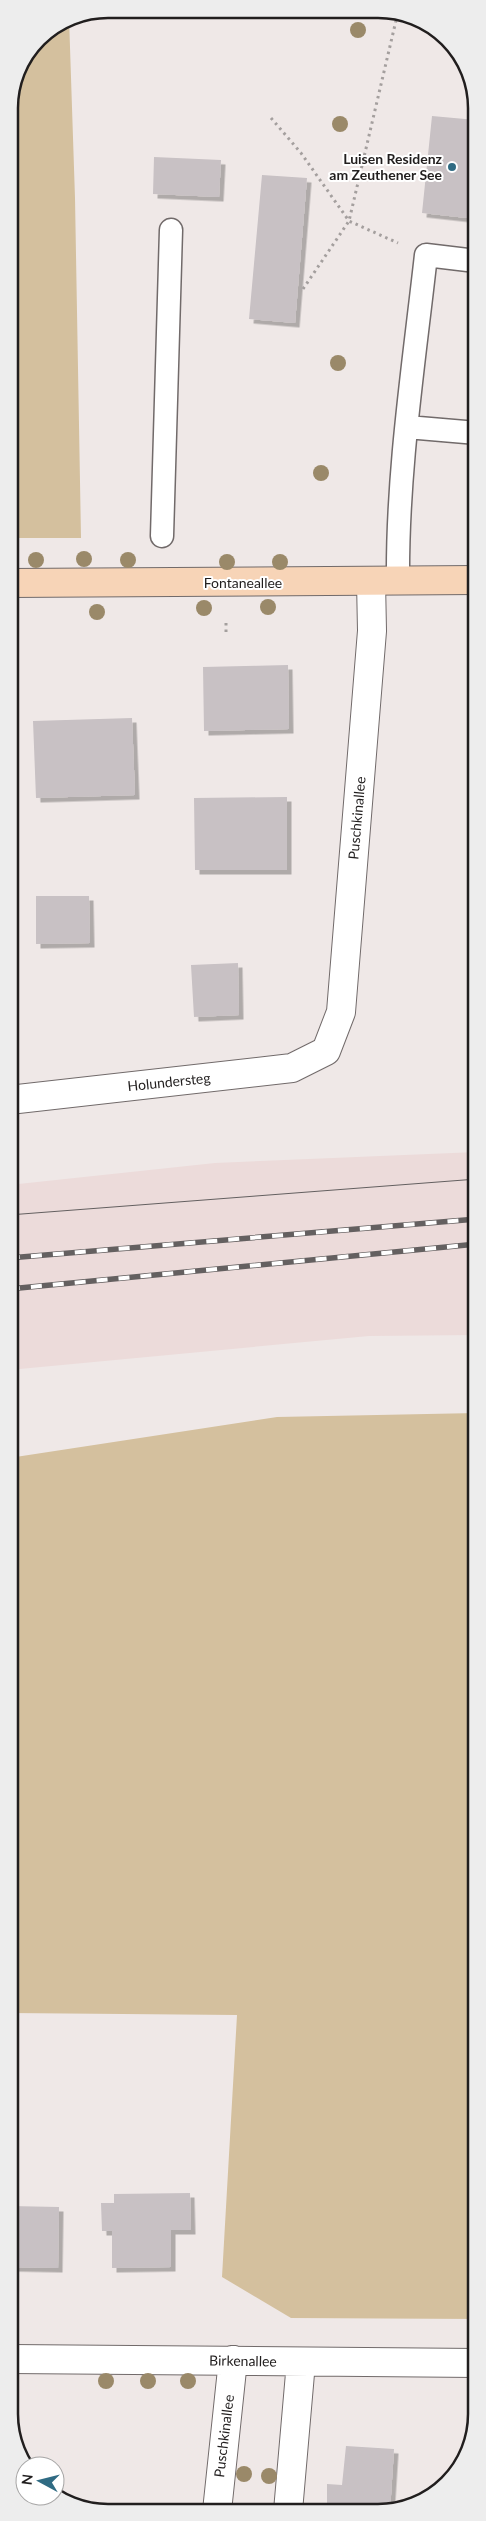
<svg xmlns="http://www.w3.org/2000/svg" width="486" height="2521" viewBox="0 0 486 2521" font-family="Lato,sans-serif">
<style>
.built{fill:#ecdbda}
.green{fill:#d4c09e}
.building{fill:#c8c1c4;filter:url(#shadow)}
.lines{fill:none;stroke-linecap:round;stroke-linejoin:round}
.service-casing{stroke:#716a6a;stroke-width:25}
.minor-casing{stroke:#716a6a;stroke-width:30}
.secondary-casing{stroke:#716a6a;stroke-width:30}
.path{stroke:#a49f9e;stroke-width:3;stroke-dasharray:2.5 4;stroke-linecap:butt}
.service{stroke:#fff;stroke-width:22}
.minor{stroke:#fff;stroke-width:28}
.secondary{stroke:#f7d4b7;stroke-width:28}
.tram{stroke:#646060;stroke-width:1}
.rail-casing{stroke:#646060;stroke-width:5.5}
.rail{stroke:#fff;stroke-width:4;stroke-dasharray:11;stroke-linecap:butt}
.tree{fill:#9a8969}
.poi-dot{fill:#306b83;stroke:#fff;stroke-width:2}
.labels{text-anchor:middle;stroke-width:4;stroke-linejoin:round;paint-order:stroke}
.poi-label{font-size:14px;font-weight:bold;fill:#211e1e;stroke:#fff;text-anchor:end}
.street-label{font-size:14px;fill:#211e1e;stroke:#fff}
.rim{fill:none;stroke:#211e1e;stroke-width:2.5}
</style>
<defs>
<filter id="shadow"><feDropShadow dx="4.5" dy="4.5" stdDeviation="0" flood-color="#0004"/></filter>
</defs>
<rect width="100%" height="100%" fill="#efe8e7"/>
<path class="built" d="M477,1152V1335L369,1336L9,1370V1185L215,1163Z"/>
<path class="green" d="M69,17L75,198L81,538H9V102L19,64L38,38Z
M477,1413V2319L291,2318L222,2277L237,2015L9,2013V1458L277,1417Z"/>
<path class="building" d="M432,116L476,120V219L422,213Z
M154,157L221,160L219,197L153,194Z
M262,175L307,178L295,323L249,319Z
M288,665L289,729L204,731L203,667Z
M9,702H12L11,757H9Z
M132,718L135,795L36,798L33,721Z
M287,797V870H195L194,798Z
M36,896H89L90,943L36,944Z
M475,927H477V989L470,988Z
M238,963L239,1015L194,1017L191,965Z
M190,2193L191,2230H171V2267L112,2268V2231H102L101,2203H114V2194Z
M10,2206L59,2207L58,2268L10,2267Z
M346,2446L394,2449L390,2511L327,2509V2484L342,2485Z"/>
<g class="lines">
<defs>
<path id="service" d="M407,427L477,433
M162,536L171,230
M398,581C397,472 414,363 426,255L476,261"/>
<path id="minor" d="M9,1100L292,1068L326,1051L341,1012L372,631L371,581
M10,2359L477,2363
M217,2511L233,2360
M288,2511L301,2362"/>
<path id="secondary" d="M9,583L477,580"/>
</defs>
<use href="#service" class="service-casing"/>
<use href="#minor" class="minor-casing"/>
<use href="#secondary" class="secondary-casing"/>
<path class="path" d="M271,118L301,153L349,221L398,243
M303,289L349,221L398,12
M226,623V634"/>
<use href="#service" class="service"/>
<use href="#minor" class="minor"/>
<use href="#secondary" class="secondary"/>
<path class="tram" d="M9,1215L477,1179"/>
<defs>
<path id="rail" d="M9,1258L477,1219
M9,1289L477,1244"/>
</defs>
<use href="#rail" class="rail-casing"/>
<use href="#rail" class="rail"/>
</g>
<g class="tree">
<circle cx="358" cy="30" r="8"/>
<circle cx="340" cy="124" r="8"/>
<circle cx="338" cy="363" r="8"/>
<circle cx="321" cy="473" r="8"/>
<circle cx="84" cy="559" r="8"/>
<circle cx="36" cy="560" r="8"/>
<circle cx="128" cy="560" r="8"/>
<circle cx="227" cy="562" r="8"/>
<circle cx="280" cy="562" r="8"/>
<circle cx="268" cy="607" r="8"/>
<circle cx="204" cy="608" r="8"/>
<circle cx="97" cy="612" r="8"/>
<circle cx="106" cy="2381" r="8"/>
<circle cx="148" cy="2381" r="8"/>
<circle cx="188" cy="2381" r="8"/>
<circle cx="244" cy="2474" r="8"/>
<circle cx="269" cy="2476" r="8"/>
</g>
<circle class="poi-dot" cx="452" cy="167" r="5"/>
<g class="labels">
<g class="poi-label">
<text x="442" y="164">Luisen Residenz<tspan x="442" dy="16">am Zeuthener See</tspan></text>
</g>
<g class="street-label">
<text x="243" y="588">Fontaneallee</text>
<text transform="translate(357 818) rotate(-85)" y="5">Puschkinallee</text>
<text transform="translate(169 1082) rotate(-6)" y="5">Holundersteg</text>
<text transform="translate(243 2361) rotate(1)" y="5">Birkenallee</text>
<text transform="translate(224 2436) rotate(-83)" y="5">Puschkinallee</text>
</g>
</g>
<path d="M0 0H486V2521H0ZM108 18H378A90 90 0 0 1 468 108V2414A90 90 0 0 1 378 2504H108A90 90 0 0 1 18 2414V108A90 90 0 0 1 108 18Z" fill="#ededed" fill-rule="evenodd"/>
<path class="rim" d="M108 18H378A90 90 0 0 1 468 108V2414A90 90 0 0 1 378 2504H108A90 90 0 0 1 18 2414V108A90 90 0 0 1 108 18Z"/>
<g transform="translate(40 2481) rotate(277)"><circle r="24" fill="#ffffff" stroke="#a6a5a5"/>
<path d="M0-4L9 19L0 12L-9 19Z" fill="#306b83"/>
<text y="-8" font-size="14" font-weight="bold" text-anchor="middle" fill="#211e1e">N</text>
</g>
</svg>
